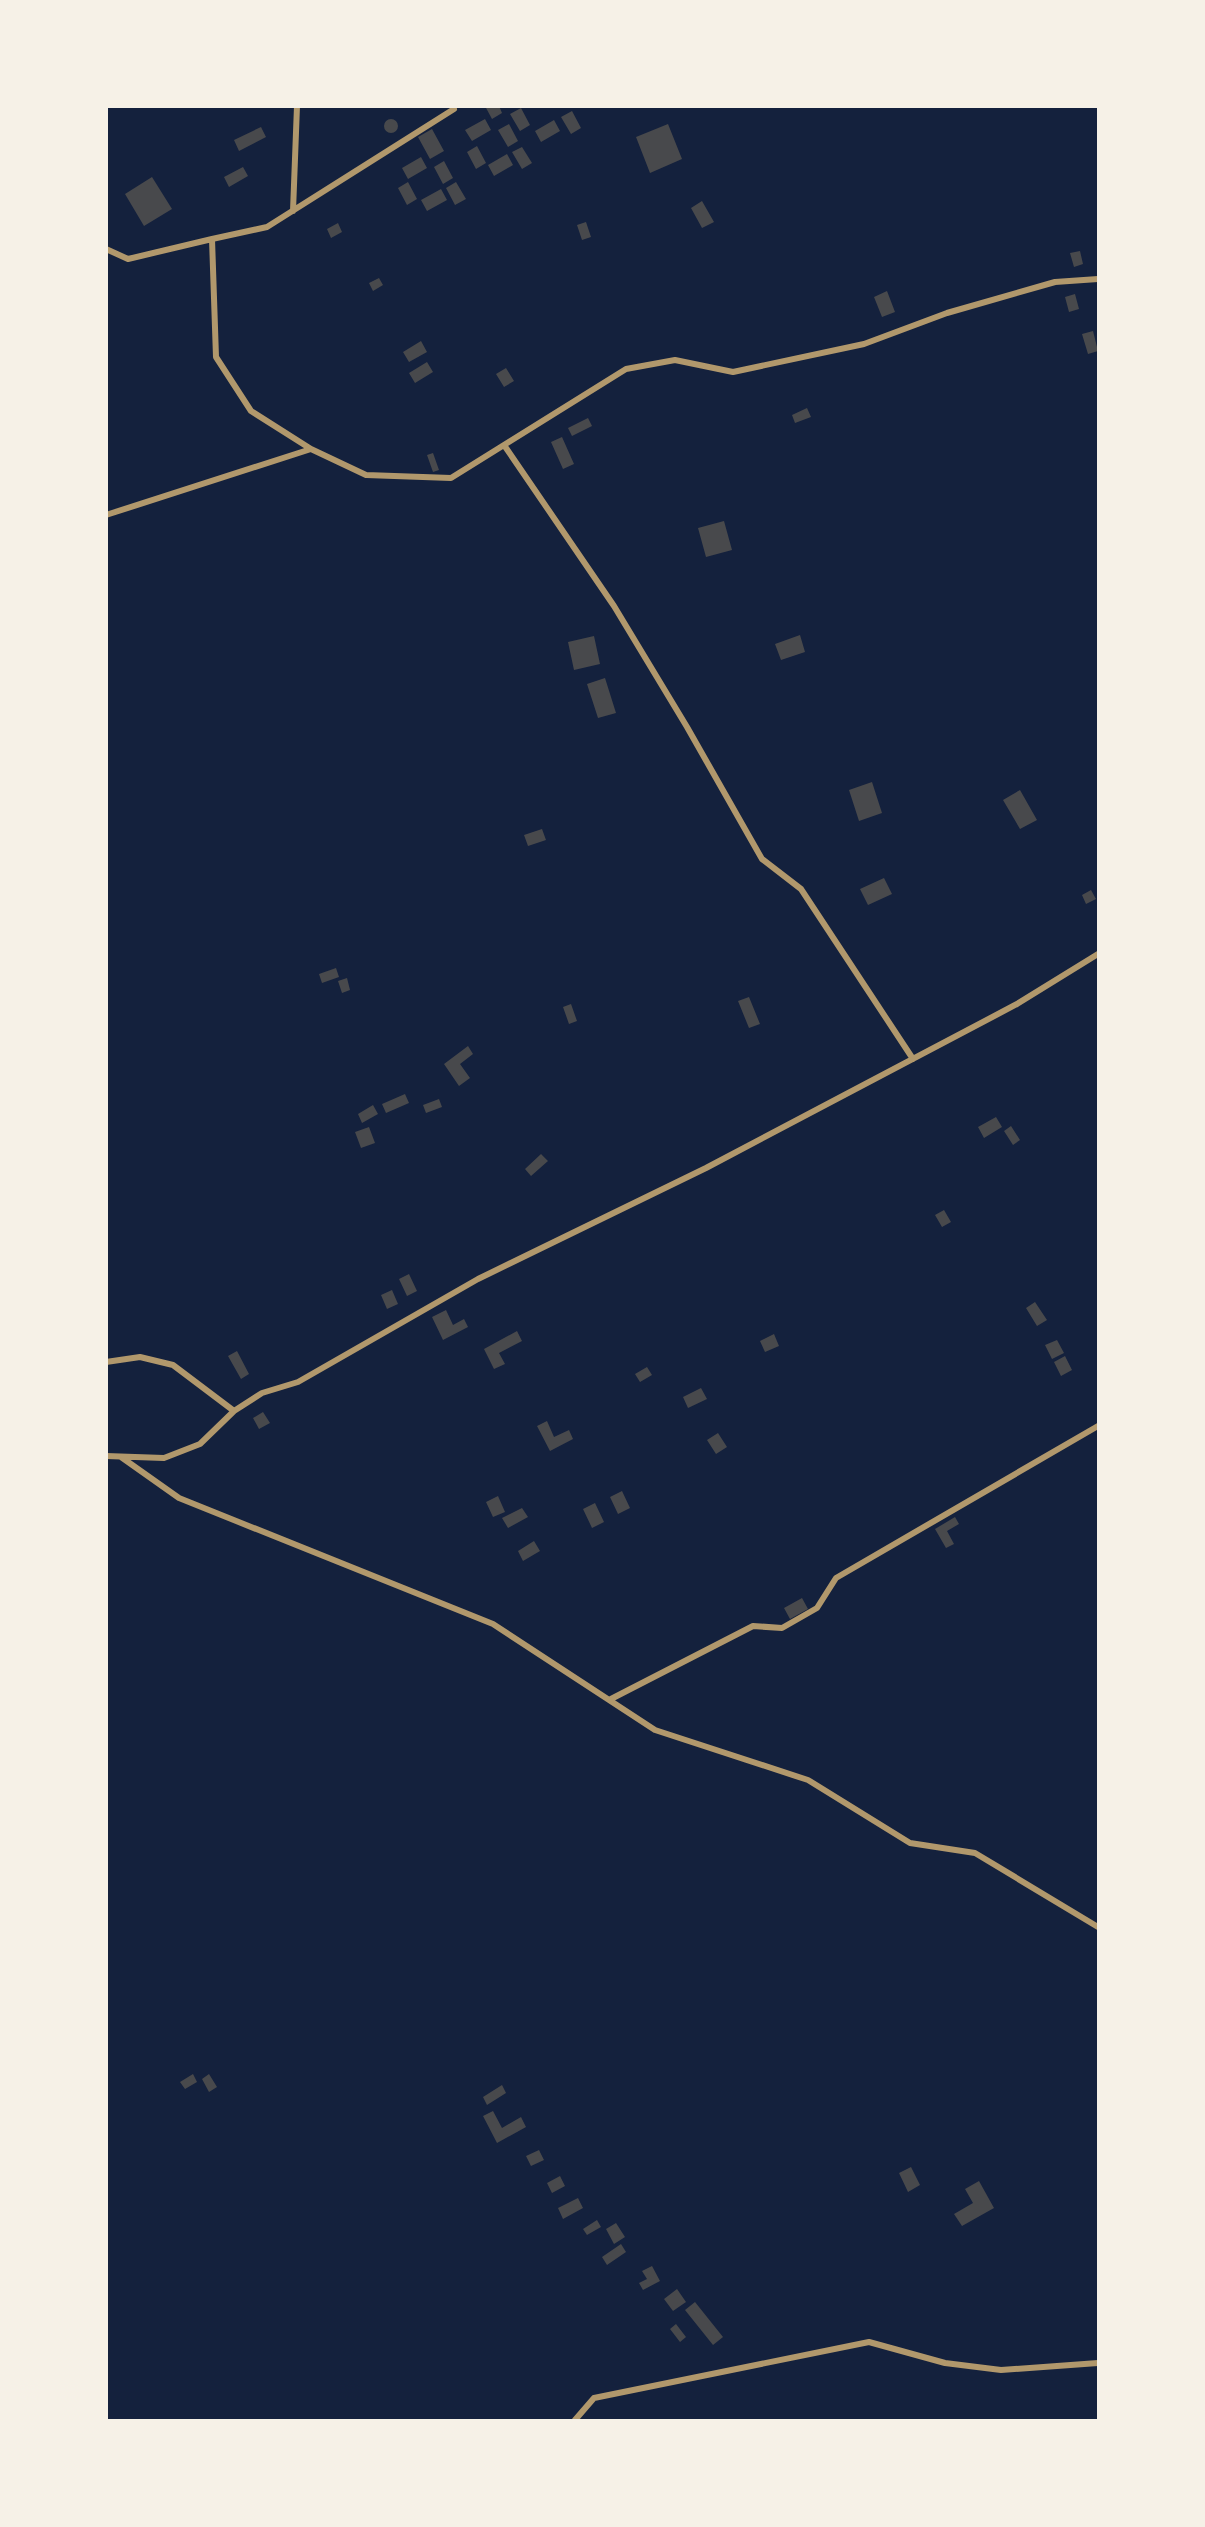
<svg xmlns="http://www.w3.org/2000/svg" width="1205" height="2527" viewBox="0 0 1205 2527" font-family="Signika,sans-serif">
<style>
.building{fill:#48494c}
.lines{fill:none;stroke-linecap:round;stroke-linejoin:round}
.minor{stroke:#b1986c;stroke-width:6}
</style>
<rect width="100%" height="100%" fill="#14213d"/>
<path class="building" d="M485,106H499L502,113L492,119Z
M521,108L530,125L520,131L510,114Z
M572,111L581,128L571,134L561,117Z
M384 126a7 7 0 1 1 14 0a7 7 0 1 1-14 0Z
M485,119L491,130L472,141L465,130Z
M554,120L560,131L541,142L535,131Z
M509,124L518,141L508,147L498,130Z
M668,124L682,159L650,173L636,137Z
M261,127L266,137L239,151L234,140Z
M432,129L444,151L430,159L418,137Z
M477,146L486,163L476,169L467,152Z
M522,147L532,163L522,169L512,152Z
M507,154L513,165L494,176L488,165Z
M421,157L427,168L408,179L402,168Z
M444,161L453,178L443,184L434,167Z
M243,167L248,176L229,187L224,177Z
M152,177L172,209L144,226L125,194Z
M408,182L417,199L407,205L398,188Z
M456,182L466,199L455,205L446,188Z
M441,189L447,200L427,211L421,200Z
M702,201L714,222L702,228L691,208Z
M586,222L591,237L582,240L577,225Z
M338,223L342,232L331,238L327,229Z
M1080,251L1083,264L1074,267L1070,253Z
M379,278L383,285L373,291L369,283Z
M887,291L895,312L882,317L874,297Z
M1075,294L1079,309L1069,312L1065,297Z
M1093,331L1098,351L1088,354L1082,334Z
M421,341L427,352L409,362L403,352Z
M427,362L433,372L415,383L409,373Z
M506,368L514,381L504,387L496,374Z
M807,408L811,417L795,423L792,415Z
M588,418L592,426L572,436L568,428Z
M562,437L574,464L563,469L551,442Z
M433,453L439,470L433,472L427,455Z
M724,521L732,550L706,557L698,528Z
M800,635L805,652L781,660L775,644Z
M594,636L600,664L574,670L568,642Z
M605,678L616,713L598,718L587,684Z
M872,782L882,813L859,821L849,790Z
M1020,790L1037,820L1020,829L1003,800Z
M542,829L546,840L528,846L524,835Z
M884,878L892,894L868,905L860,889Z
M1091,890L1096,899L1086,904L1082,895Z
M336,968L339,977L322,983L319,974Z
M347,978L350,990L342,993L338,981Z
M749,997L760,1024L749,1028L738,1001Z
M571,1004L577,1021L569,1024L563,1007Z
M468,1046L473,1054L460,1064L470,1078L459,1086L444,1064Z
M405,1094L409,1103L386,1113L382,1104Z
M439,1099L442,1107L426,1113L423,1105Z
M373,1105L378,1114L362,1123L358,1114Z
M996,1117L1002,1127L984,1138L978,1127Z
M1011,1126L1020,1140L1013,1145L1004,1131Z
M369,1127L375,1143L361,1148L355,1132Z
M541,1154L548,1161L531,1176L525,1169Z
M944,1210L951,1222L942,1227L935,1215Z
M409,1274L417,1291L407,1296L399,1279Z
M392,1290L398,1304L387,1309L381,1295Z
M1035,1302L1047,1320L1037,1326L1026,1308Z
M446,1310L453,1325L464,1319L468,1327L443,1340L432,1317Z
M517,1331L522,1341L499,1353L505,1364L494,1369L484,1349Z
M774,1334L779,1346L765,1352L760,1341Z
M1057,1340L1064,1353L1052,1359L1045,1345Z
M237,1351L249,1374L241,1379L228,1356Z
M1065,1356L1072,1370L1061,1376L1054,1362Z
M647,1367L652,1375L640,1382L635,1374Z
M701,1388L707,1399L688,1408L683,1397Z
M263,1412L270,1423L259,1429L253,1418Z
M547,1421L554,1437L569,1430L573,1439L550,1451L537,1426Z
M718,1433L727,1447L716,1454L707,1440Z
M622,1491L630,1508L618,1514L610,1497Z
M498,1496L505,1512L493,1517L486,1502Z
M595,1503L604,1522L592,1528L583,1509Z
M522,1508L528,1517L508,1528L502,1518Z
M955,1517L959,1524L947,1531L954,1544L946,1548L935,1529Z
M534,1541L540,1551L523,1561L518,1551Z
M802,1598L808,1609L790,1619L784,1608Z
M193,2074L197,2082L185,2089L180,2082Z
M209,2074L217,2087L209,2092L202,2079Z
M502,2085L506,2093L487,2105L483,2097Z
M493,2111L502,2128L521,2117L526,2127L497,2143L483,2116Z
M539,2150L544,2160L531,2166L526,2156Z
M911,2167L920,2185L908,2192L899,2173Z
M560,2176L565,2186L552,2193L547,2183Z
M979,2181L994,2208L962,2226L954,2214L973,2203L965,2189Z
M578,2198L583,2208L563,2219L558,2208Z
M597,2220L601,2227L587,2235L583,2229Z
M616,2223L625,2237L614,2244L606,2229Z
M621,2244L626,2252L607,2265L602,2257Z
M652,2266L660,2281L643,2290L639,2283L647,2279L642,2271Z
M677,2289L686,2302L673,2311L664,2299Z
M695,2302L723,2337L713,2345L685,2310Z
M676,2324L686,2337L680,2342L670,2329Z"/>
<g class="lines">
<path class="minor" d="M293,211L297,106
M212,239L267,227L454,109
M106,249L128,259L212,239L216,357L251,411L311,449
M504,445L614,606L687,727L762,859L801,889L913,1059
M106,515L311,449L366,475L451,478L626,369L675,360L733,372L864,344L947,313L1055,282L1098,279
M106,1362L140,1357L173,1365L234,1411
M106,1456L164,1458L200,1444L234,1411L262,1393L298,1382L478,1279L706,1168L1017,1004L1098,954
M121,1457L179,1498L493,1624L655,1730L808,1780L910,1843L975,1853L1098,1927
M609,1700L753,1626L782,1628L817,1608L836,1578L1098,1426
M575,2420L594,2398L869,2342L945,2363L1001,2370L1098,2363"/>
</g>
<rect width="1205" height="2527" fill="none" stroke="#f6f1e7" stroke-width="216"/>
</svg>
